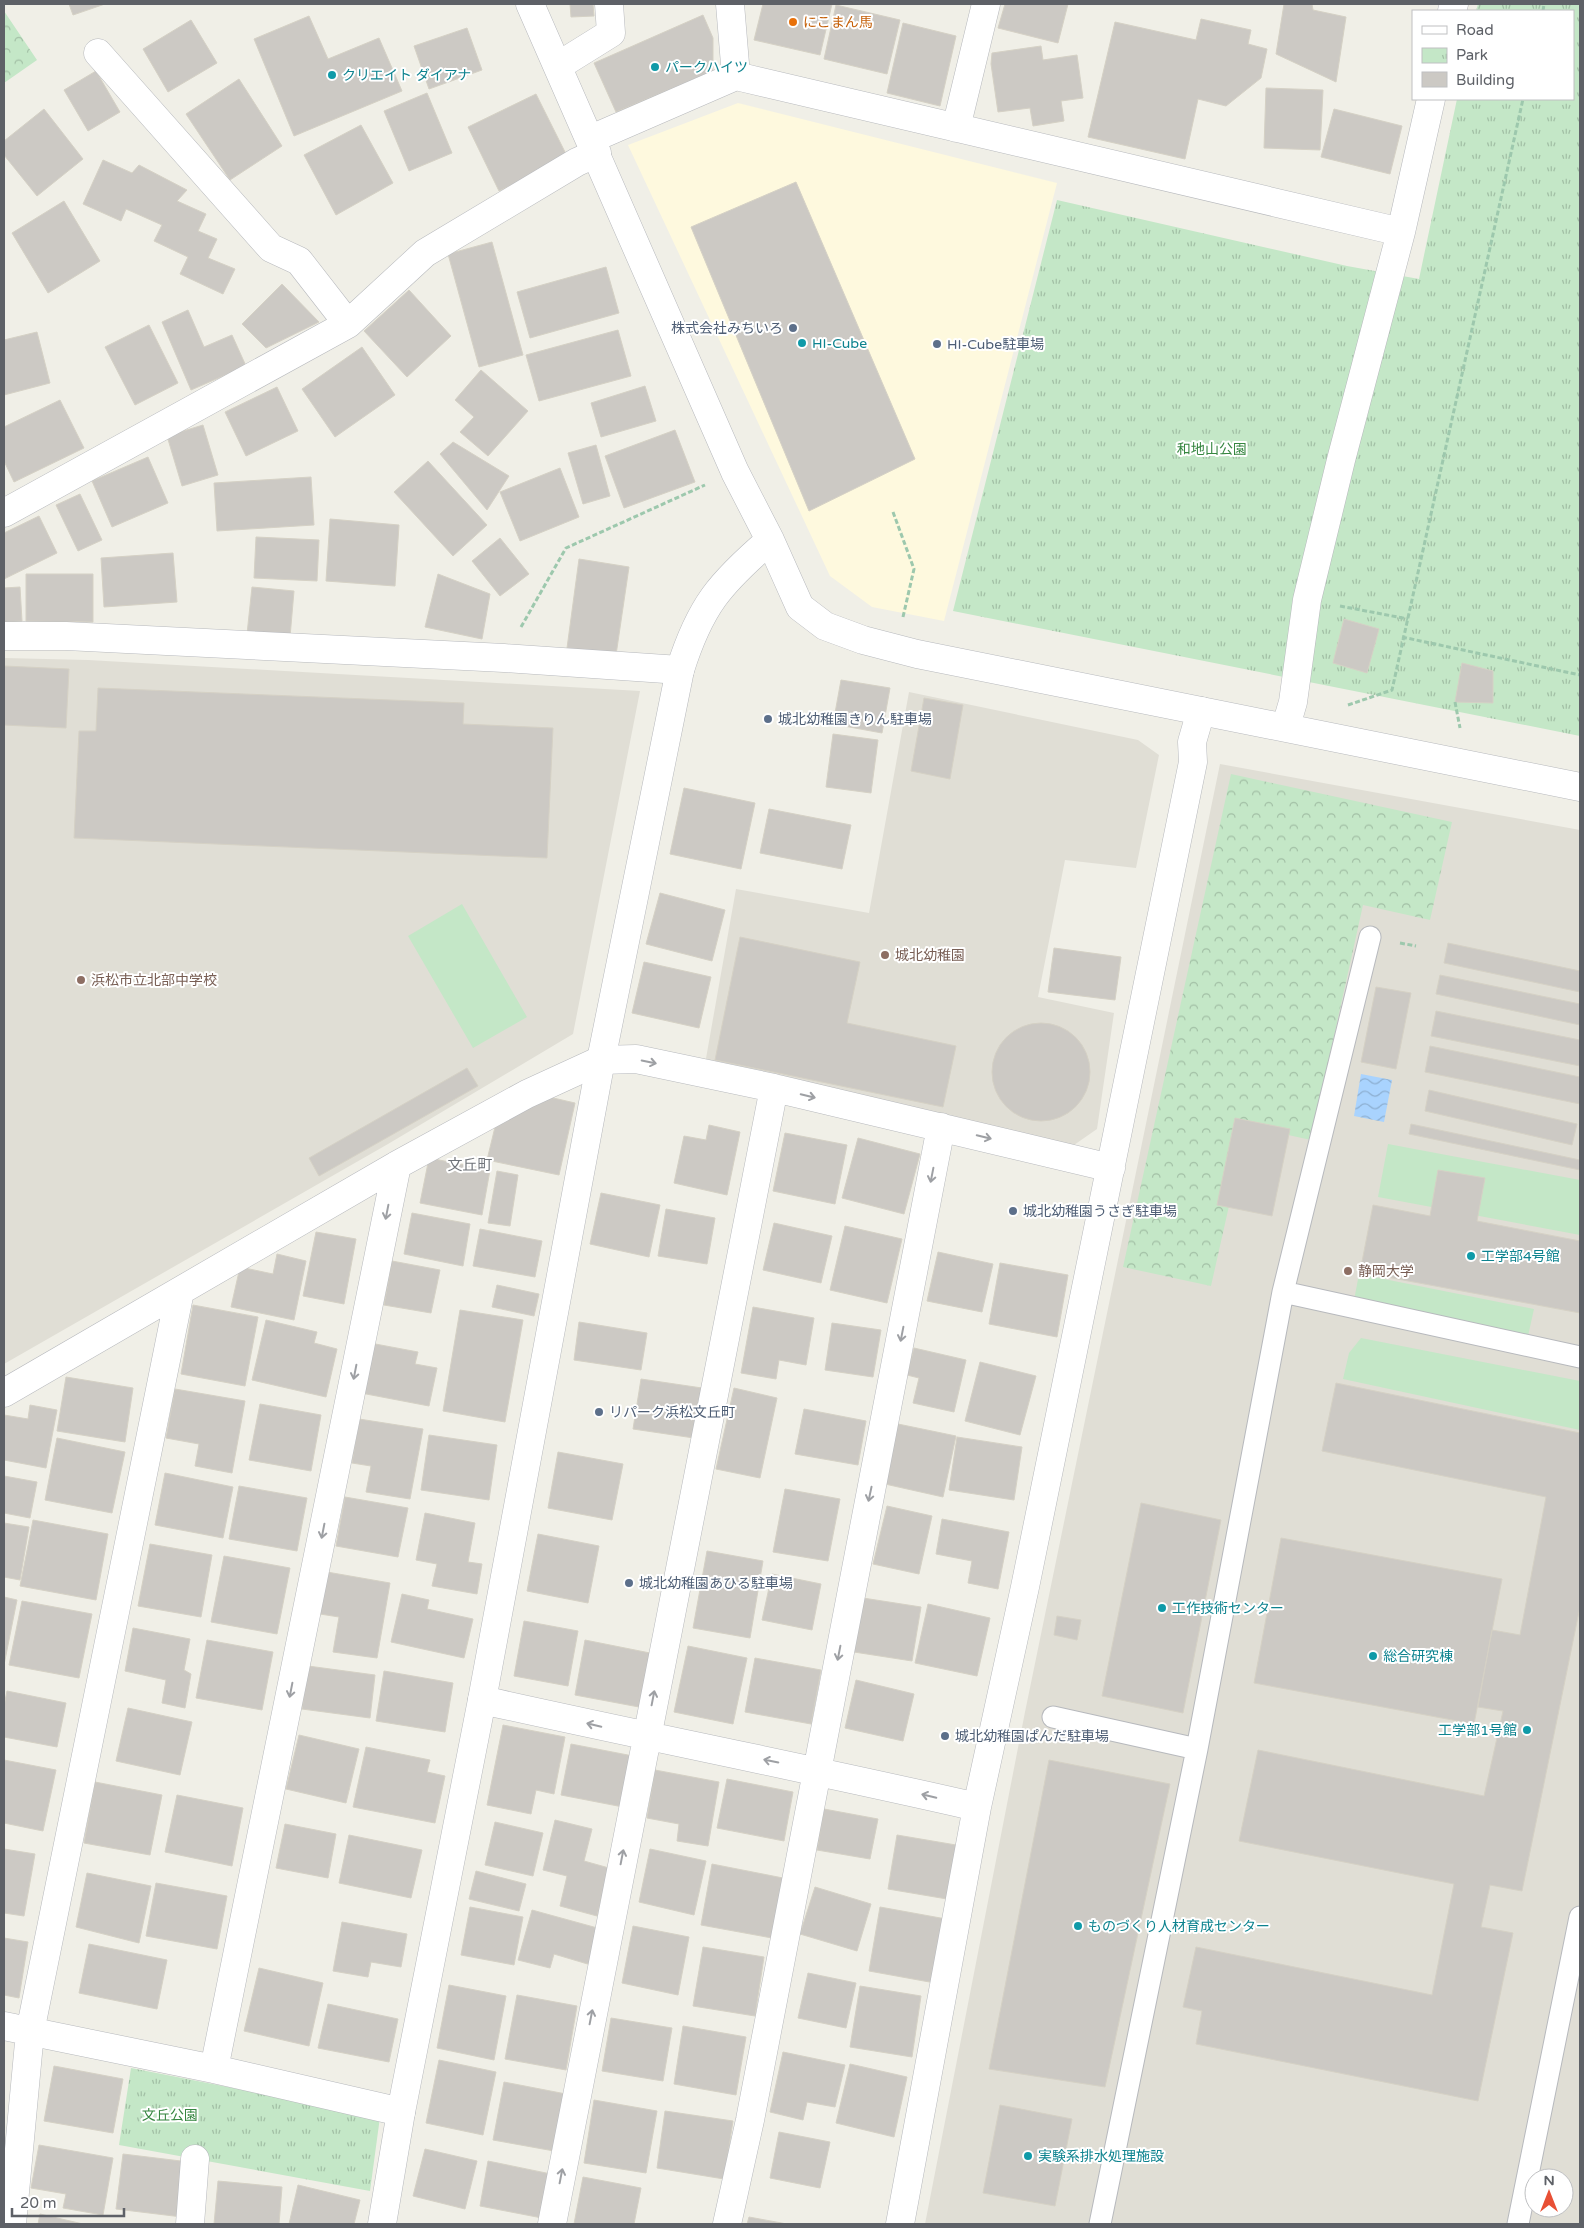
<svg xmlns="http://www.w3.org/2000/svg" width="1584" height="2228" viewBox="0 0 1584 2228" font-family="'Varela Round','Noto Sans JP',sans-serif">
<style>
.commercial{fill:#fef9de}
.education{fill:#e0ded5;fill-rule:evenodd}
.green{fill:#c4e7c7}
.forest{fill:url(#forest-crowns)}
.park{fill:url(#park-tufts)}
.water{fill:url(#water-waves)}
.building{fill:#ccc9c4;stroke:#d5d1c5}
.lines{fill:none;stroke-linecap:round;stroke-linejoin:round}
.service-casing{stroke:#b7b9bd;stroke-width:23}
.minor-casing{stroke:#b7b9bd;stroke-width:29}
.tertiary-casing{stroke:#b7b9bd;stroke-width:29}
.path{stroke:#9dc8ad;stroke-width:3;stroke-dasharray:5 2.5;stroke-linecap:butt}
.service{stroke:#fff;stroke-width:21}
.minor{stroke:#fff;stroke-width:28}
.tertiary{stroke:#fff;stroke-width:28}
.oneway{stroke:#9ea0a4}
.food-dot{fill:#e8710a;stroke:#fff;stroke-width:2}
.culture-dot{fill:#0f9aa8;stroke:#fff;stroke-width:2}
.service-dot{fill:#5c6f8a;stroke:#fff;stroke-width:2}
.education-dot{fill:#8d6e63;stroke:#fff;stroke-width:2}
.labels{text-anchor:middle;stroke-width:4;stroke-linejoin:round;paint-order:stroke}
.food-label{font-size:14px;fill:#c56008;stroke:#fff;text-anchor:start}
.culture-label{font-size:14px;fill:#0d838f;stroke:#fff;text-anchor:start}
.service-label{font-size:14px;fill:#4e5e75;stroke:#fff;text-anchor:start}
.park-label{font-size:14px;fill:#368640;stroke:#fff}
.education-label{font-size:14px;fill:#785e54;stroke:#fff;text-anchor:start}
.neighbourhood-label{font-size:15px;fill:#6f7379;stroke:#fff}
</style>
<defs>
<pattern id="forest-crowns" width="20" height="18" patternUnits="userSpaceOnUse" patternTransform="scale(1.25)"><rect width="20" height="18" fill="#c4e7c7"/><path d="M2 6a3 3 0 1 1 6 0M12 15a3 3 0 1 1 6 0" fill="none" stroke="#a2bfa5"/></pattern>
<pattern id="park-tufts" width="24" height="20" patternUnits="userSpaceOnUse" patternTransform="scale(1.25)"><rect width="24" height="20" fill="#c4e7c7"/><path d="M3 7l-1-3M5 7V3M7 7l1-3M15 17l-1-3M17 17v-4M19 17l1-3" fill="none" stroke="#a2bfa5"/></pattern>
<pattern id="water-waves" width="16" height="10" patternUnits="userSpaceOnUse" patternTransform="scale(1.25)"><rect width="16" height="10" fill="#a9d3fe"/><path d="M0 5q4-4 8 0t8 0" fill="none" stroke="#8dafd1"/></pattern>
</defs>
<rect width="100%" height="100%" fill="#f0efe7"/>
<path class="commercial" d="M738,103L1057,183L944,621L872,607L830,576L628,145Z"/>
<path class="education" d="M4,658L88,660L640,691L573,1034L388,1144L4,1364Z
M909,692L1138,740L1159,755L1136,868L1065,860L1038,997L1114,1013L1097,1129L1074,1145L705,1064L736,889L869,913Z
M1220,764L1580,830V2224H925L1025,1712ZM1534,2178H1564V2208H1534Z"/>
<path class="green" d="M462,904L527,1017L473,1048L408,936Z
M1388,1144L1580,1180V1235L1378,1197Z
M1359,1274L1534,1309L1528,1336L1351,1316Z
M1361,1338L1580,1381V1430L1343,1379L1349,1353Z"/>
<path class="forest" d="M4,11L37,60L4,83Z
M1231,774L1452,822L1430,920L1363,905L1311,1140L1247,1126L1211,1286L1123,1267Z"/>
<path class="park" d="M1478,4H1580V736L953,611L1057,200L1347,266L1419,279L1457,99H1573V11H1476Z
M131,2068L380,2117L370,2191L119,2145Z"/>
<path class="water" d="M1361,1074L1392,1080L1384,1122L1354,1116Z"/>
<path class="building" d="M69,4H105L73,15Z
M570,4H593L594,16L571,17Z
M763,4H832L820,55L754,40Z
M1005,4H1068L1058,43L998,28Z
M1284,4H1312L1313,10L1346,17L1336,82L1276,54Z
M836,5L900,20L887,74L824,59Z
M703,15L713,38V71L616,112L594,63Z
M309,16L328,59L379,38L402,91L294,136L254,39Z
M1201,19L1251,30L1248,44L1267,49L1261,78L1226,106L1198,99L1185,159L1088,137L1115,22L1196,40Z
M191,20L217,63L168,92L143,49Z
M903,23L956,36L940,106L887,93Z
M467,28L482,70L429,89L414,46Z
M1041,46L1043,60L1077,55L1083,98L1061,101L1064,121L1033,126L1030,108L998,112L991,64L992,53Z
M96,71L120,112L88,131L64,90Z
M239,79L282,146L230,180L186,114Z
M1266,88L1323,90L1320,150L1264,148Z
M427,93L452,153L409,171L384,111Z
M536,94L568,158L499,191L468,127Z
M44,109L83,159L37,196L4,155V141Z
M1334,109L1402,126L1390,174L1321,157Z
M361,125L393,183L336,215L304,155Z
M103,160L132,173L139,165L187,190L177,201L206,214L198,231L217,239L208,258L235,269L223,294L180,274L188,257L154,241L162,225L126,209L121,221L83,204Z
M796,182L915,459L809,511L691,227Z
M64,201L100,261L48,293L12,233Z
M492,242L523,355L479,367L448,254Z
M606,267L619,313L530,338L517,292Z
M282,284L319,322L266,348L242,324Z
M409,290L451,336L407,377L364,331Z
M188,310L204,347L232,335L246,366L191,390L162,322Z
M149,325L178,383L135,405L105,347Z
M618,330L631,376L539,401L526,355Z
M37,332L50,383L4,395V340Z
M362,347L395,395L335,437L302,389Z
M481,370L528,411L488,456L460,432L474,417L455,400Z
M645,386L656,421L601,437L591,403Z
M277,387L298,431L246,456L225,412Z
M60,400L84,448L14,482L4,461V427Z
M203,425L218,475L182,486L167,436Z
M675,430L695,482L624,508L605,456Z
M453,442L509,476L487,510L440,454Z
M596,445L610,496L583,504L568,453Z
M148,457L168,503L112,527L92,481Z
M428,461L487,525L453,556L394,492Z
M560,468L579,517L520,541L500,492Z
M311,477L314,525L217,531L214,483Z
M80,494L102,540L78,551L56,505Z
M39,516L57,553L4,579V533Z
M330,519L399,525L395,586L326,581Z
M256,537L319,540L317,581L254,578Z
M500,538L529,574L500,596L472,561Z
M173,553L177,602L104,607L101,558Z
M579,559L629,567L616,655L567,648Z
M26,574H93V622L26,621Z
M438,574L490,594L482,639L425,627Z
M20,587L22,621L4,622V588Z
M252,587L294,591L290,637L247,634Z
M1344,619L1379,629L1367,673L1333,663Z
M1462,663L1493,671V703L1455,702Z
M4,666L69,669L66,728L4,725Z
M841,680L890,688L882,733L833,724Z
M98,688L464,703L463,724L553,728L547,858L74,838L79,731H96Z
M924,698L963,705L950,779L911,771Z
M833,734L878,740L871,793L826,787Z
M684,788L755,803L741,869L670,854Z
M769,809L851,825L842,869L760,853Z
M660,893L725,910L712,961L646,944Z
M740,937L860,962L847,1023L956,1046L943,1107L715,1060Z
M1448,943L1580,971V992L1444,963Z
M1054,948L1121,957L1115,1000L1048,992Z
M644,962L711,977L699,1028L632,1013Z
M1440,975L1580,1004V1025L1436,994Z
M1376,987L1411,993L1396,1069L1361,1062Z
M1436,1011L1580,1040V1066L1431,1036Z
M992 1072a49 49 0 1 1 98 0a49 49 0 1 1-98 0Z
M1430,1046L1580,1077V1104L1425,1072Z
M467,1068L478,1086L319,1176L309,1158Z
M1429,1090L1577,1124L1572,1145L1425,1111Z
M549,1097L575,1103L559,1175L487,1160L495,1127Z
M1235,1118L1290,1129L1272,1216L1217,1205Z
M1411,1124L1580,1160V1170L1409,1134Z
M709,1125L740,1132L727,1195L674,1183L684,1136L706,1140Z
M785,1133L847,1145L835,1204L773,1191Z
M858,1138L920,1154L904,1214L842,1198Z
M429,1158L490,1170L482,1215L420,1203Z
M1438,1170L1485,1178L1477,1221L1580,1241V1313L1360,1272L1373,1205L1430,1216Z
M497,1171L518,1175L510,1226L488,1223Z
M601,1193L660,1205L649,1257L590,1244Z
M666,1209L715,1218L707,1264L658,1256Z
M412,1213L470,1224L463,1266L404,1254Z
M774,1223L832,1236L821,1283L763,1270Z
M845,1226L902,1239L887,1303L830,1290Z
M480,1229L542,1241L535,1277L473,1266Z
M316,1232L356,1239L344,1304L303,1296Z
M938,1252L993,1264L982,1312L927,1301Z
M277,1254L306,1261L294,1320L231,1307L240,1267L273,1274Z
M392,1261L440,1270L431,1313L384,1305Z
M1000,1263L1068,1275L1057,1337L989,1324Z
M497,1285L539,1294L534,1316L492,1307Z
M193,1305L258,1317L245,1386L181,1374Z
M753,1307L814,1318L806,1365L779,1360L776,1379L741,1373Z
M460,1310L523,1320L505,1422L443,1411Z
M266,1320L317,1332L314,1343L337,1349L326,1397L252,1380Z
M579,1322L647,1333L641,1370L574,1360Z
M832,1323L881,1330L873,1377L825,1370Z
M370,1343L418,1352L415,1364L437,1368L429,1406L361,1393Z
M914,1348L966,1360L954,1412L913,1403L919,1378L907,1375Z
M980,1362L1036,1376L1020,1435L965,1421Z
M66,1377L133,1388L125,1442L57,1431Z
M641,1379L702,1388L694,1438L633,1429Z
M1336,1383L1580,1433V1607L1522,1891L1490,1885L1481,1927L1513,1933L1478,2101L1196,2044L1202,2011L1183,2007L1196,1947L1432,1995L1454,1884L1239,1841L1258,1750L1484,1796L1503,1711L1478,1707L1492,1630L1520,1635L1546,1497L1322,1451Z
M734,1388L777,1398L760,1478L716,1469Z
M175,1389L245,1401L232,1473L195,1466L199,1444L166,1438Z
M260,1404L321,1415L311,1471L249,1460Z
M30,1405L57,1410L46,1468L4,1460V1415L28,1419Z
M804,1409L866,1421L858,1465L795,1454Z
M359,1419L423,1429L410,1499L366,1492L371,1466L352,1463Z
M898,1424L956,1436L943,1497L885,1484Z
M429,1435L497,1445L489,1500L421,1490Z
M957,1437L1022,1447L1014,1500L949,1490Z
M57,1438L125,1452L112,1513L45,1500Z
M558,1452L623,1464L612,1520L548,1508Z
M165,1473L233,1487L223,1538L155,1525Z
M4,1476L37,1482L30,1518L4,1513Z
M239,1486L307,1498L297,1551L229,1539Z
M785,1489L840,1499L828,1561L773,1552Z
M345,1497L408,1508L398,1557L336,1546Z
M1141,1503L1221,1520L1183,1713L1102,1696Z
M887,1506L932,1516L919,1574L873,1564Z
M425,1513L475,1523L468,1562L482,1564L477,1594L432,1586L437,1564L416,1560Z
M942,1519L1009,1532L998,1589L968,1583L972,1561L936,1554Z
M33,1520L108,1534L96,1600L20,1586Z
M4,1523L29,1527L20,1580L4,1577Z
M538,1534L599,1546L588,1603L527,1591Z
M1281,1538L1502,1579L1474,1724L1254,1683Z
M150,1544L212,1555L201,1617L138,1606Z
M707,1551L763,1561L750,1638L693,1628Z
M224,1556L290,1568L277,1634L211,1622Z
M327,1572L390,1583L377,1658L333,1652L339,1617L320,1614Z
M772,1574L821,1584L812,1630L762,1620Z
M402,1594L429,1600L427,1609L473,1619L464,1658L391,1642Z
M4,1597L17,1600L4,1665Z
M863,1598L921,1607L912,1661L854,1652Z
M22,1601L92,1614L79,1678L9,1665Z
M928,1604L990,1618L977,1676L915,1663Z
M1057,1616L1081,1620L1077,1640L1054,1635Z
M524,1621L578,1631L568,1686L514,1676Z
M133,1628L190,1639L184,1670L191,1674L185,1708L162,1703L166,1680L125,1671Z
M207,1640L273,1652L262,1710L196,1698Z
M585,1640L650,1653L639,1707L575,1695Z
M688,1646L747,1658L733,1724L674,1712Z
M755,1658L821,1670L811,1724L745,1712Z
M308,1666L375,1675L370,1718L302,1709Z
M384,1671L453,1683L445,1732L376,1721Z
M856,1680L914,1694L903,1741L845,1728Z
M7,1691L66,1703L57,1747L4,1737V1706Z
M128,1708L192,1722L180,1775L116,1761Z
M503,1725L565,1737L554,1794L536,1790L531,1814L487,1805Z
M299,1735L359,1749L346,1803L286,1789Z
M571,1744L633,1756L623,1807L561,1795Z
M366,1747L430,1760L427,1772L445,1776L435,1823L353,1807Z
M4,1760L56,1770L43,1831L4,1823Z
M1049,1760L1170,1784L1105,2087L989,2069Z
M655,1770L719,1782L708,1846L677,1841L679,1824L647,1818Z
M727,1779L793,1792L784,1841L717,1828Z
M95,1782L162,1795L150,1855L84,1843Z
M177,1795L243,1808L232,1866L165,1852Z
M824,1809L878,1819L870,1859L817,1850Z
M555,1820L592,1829L584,1861L609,1868L597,1916L560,1906L567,1876L543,1870Z
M495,1822L543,1833L533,1876L485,1865Z
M285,1824L336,1834L328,1878L276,1868Z
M349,1835L422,1850L411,1898L339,1883Z
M897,1835L956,1845L947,1899L888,1889Z
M4,1849L35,1854L24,1916L4,1913Z
M650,1849L706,1861L694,1915L639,1902Z
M712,1864L783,1878L772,1938L701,1925Z
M476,1871L526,1884L519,1911L469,1899Z
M87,1873L151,1886L139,1943L76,1927Z
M156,1883L227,1896L217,1949L146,1936Z
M815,1887L871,1904L857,1951L800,1934Z
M470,1907L523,1917L514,1965L461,1955Z
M880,1907L946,1919L935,1983L869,1971Z
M532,1910L601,1929L591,1965L554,1954L550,1968L518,1960Z
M342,1922L407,1934L401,1967L371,1962L368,1977L333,1971Z
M633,1926L689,1937L678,1995L622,1983Z
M4,1938L28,1942L19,1998L4,1995Z
M89,1944L167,1960L157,2009L79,1993Z
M703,1947L764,1957L755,2016L693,2006Z
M259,1968L323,1983L309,2046L244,2031Z
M808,1973L856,1983L846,2028L798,2018Z
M449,1985L506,1996L494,2060L437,2048Z
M860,1986L921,1996L912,2057L850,2047Z
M517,1995L577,2006L566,2070L505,2059Z
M328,2004L398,2019L389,2062L318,2048Z
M611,2018L672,2028L663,2081L602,2071Z
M683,2026L746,2037L736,2095L674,2084Z
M783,2052L845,2065L835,2107L807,2102L803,2120L770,2112Z
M439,2060L496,2072L483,2135L426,2123Z
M850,2064L907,2077L894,2137L836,2123Z
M54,2066L123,2079L113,2133L44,2121Z
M504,2082L566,2094L554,2151L493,2140Z
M594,2100L657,2111L646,2173L584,2163Z
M1000,2105L1072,2119L1055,2206L983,2193Z
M665,2111L733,2121L724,2179L657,2168Z
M779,2132L830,2142L820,2188L770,2178Z
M39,2145L113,2158L103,2215L63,2208L66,2194L31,2188Z
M425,2149L477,2161L465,2209L413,2196Z
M123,2154L189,2162L182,2217L116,2209Z
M488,2161L551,2174L542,2218L480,2206Z
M583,2177L641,2188L634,2224H574Z
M218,2181L282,2187L279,2224H214Z
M298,2185L360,2200L354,2224H289Z
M40,2214L83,2224H38Z
M749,2217L787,2224H747Z"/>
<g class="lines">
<defs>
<path id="service" d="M1283,1292L1580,1357
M1053,1717L1197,1749
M1100,2224L1197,1749L1283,1292L1370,937
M1518,2224L1580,1917"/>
<path id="minor" d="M1452,11L1454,4
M98,53L271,248L299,261L348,324
M558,66L611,33L609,4
M736,76L1401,232
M956,128L986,4
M591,139L736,76L730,4
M4,513L348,324L425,253L577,162L597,153
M4,636H66L504,658L680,670
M1286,726L1293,702L1307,600L1341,460L1401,232L1431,99
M4,1393L397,1165L527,1094L601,1060L636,1059L774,1088L1111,1168
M482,1700C647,1737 812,1769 977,1807
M4,2026L214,2069L401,2112
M214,2069L397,1165
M12,2224L30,2032L180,1291
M190,2224L195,2159
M552,2224L774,1088
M727,2224L750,2120L941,1127
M900,2224L977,1807L1025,1587L1193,762L1192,742L1201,711"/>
<path id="tertiary" d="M530,4L735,472L770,540L800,607L825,626L863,640L917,654L1580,787
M382,2224L401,2112L482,1700L601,1060L680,670C700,606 720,583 770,540"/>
</defs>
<use href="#service" class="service-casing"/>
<use href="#minor" class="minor-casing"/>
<use href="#tertiary" class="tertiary-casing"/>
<path class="path" d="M1543,11L1544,4
M893,512L914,569L903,617
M1340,606L1408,619
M521,627L566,548L705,485
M1402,637L1580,675
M1455,702L1460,728
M1348,705L1392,690L1523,99
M1400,943L1416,946"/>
<use href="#service" class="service"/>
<use href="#minor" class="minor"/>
<use href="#tertiary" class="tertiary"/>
</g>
<defs><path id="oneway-shaft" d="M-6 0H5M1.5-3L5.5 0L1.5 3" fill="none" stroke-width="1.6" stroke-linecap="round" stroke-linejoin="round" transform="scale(1.25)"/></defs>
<g class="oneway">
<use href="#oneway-shaft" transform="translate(649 1062) rotate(12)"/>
<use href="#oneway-shaft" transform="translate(808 1096) rotate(13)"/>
<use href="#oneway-shaft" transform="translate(984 1137) rotate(14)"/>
<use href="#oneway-shaft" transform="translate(932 1175) rotate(101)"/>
<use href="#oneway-shaft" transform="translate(387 1212) rotate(101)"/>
<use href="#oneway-shaft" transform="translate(902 1334) rotate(101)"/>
<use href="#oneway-shaft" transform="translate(355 1372) rotate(101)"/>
<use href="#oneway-shaft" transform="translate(870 1494) rotate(102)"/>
<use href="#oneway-shaft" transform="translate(323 1531) rotate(101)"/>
<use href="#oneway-shaft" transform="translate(839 1653) rotate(101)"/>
<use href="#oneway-shaft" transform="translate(291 1690) rotate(101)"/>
<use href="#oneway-shaft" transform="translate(653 1698) rotate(-79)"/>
<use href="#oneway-shaft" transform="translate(594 1725) rotate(-167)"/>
<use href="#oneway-shaft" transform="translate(771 1761) rotate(-169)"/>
<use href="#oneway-shaft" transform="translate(929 1796) rotate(-167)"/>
<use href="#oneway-shaft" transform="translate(622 1857) rotate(-79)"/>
<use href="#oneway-shaft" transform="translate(591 2017) rotate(-79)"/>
<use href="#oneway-shaft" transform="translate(561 2176) rotate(-79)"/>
</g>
<circle class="food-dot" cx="793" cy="22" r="5"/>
<g class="culture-dot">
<circle cx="655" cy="67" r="5"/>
<circle cx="332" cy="75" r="5"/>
<circle cx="802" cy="343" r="5"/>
<circle cx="1471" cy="1256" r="5"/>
<circle cx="1162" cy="1608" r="5"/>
<circle cx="1373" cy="1656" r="5"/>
<circle cx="1527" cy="1730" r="5"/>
<circle cx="1078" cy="1926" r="5"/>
<circle cx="1028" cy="2156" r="5"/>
</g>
<g class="service-dot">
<circle cx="793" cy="328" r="5"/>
<circle cx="937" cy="344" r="5"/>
<circle cx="768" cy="719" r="5"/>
<circle cx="1013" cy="1211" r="5"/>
<circle cx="599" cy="1412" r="5"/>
<circle cx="629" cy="1583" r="5"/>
<circle cx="945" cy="1736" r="5"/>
</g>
<g class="education-dot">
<circle cx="885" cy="955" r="5"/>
<circle cx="81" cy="980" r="5"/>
<circle cx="1348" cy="1271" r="5"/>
</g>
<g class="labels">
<g class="food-label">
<text x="803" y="27">にこまん馬</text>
</g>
<g class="culture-label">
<text x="665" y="72">パークハイツ</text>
<text x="342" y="80">クリエイト ダイアナ</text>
<text x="812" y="348">HI-Cube</text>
<text x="1481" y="1261">工学部4号館</text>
<text x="1172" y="1613">工作技術センター</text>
<text x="1383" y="1661">総合研究棟</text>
<text x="1517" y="1735" text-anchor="end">工学部1号館</text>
<text x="1088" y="1931">ものづくり人材育成センター</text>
<text x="1038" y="2161">実験系排水処理施設</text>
</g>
<g class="service-label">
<text x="783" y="333" text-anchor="end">株式会社みちいろ</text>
<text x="947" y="349">HI-Cube駐車場</text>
<text x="778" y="724">城北幼稚園きりん駐車場</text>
<text x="1023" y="1216">城北幼稚園うさぎ駐車場</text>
<text x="609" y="1417">リパーク浜松文丘町</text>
<text x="639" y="1588">城北幼稚園あひる駐車場</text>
<text x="955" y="1741">城北幼稚園ぱんだ駐車場</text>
</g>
<g class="park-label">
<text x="1212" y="454">和地山公園</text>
<text x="170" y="2120">文丘公園</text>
</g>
<g class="education-label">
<text x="895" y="960">城北幼稚園</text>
<text x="91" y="985">浜松市立北部中学校</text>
<text x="1358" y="1276">静岡大学</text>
</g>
<g class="neighbourhood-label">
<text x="470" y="1170">文丘町</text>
</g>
</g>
<rect width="1584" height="2228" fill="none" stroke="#5e6167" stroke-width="10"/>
<rect x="1412" y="10" width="162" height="90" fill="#ffffff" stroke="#bfc0c2"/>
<rect x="1422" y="26" width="25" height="8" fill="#ffffff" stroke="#bfc0c2"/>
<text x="1456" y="35" font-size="15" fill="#5e6167">Road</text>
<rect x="1422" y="48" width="25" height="15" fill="url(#park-tufts)" stroke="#bfc0c2"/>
<text x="1456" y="60" font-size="15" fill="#5e6167">Park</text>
<rect x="1422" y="72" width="25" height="15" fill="#ccc9c4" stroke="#bfc0c2"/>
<text x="1456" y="85" font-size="15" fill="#5e6167">Building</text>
<g transform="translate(1549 2193)"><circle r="24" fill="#ffffff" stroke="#bfc0c2"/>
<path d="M0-4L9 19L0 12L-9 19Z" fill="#e85035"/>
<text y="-8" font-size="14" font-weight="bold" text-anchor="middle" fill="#5e6167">N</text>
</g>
<path d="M12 2208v8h112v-8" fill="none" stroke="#5e6167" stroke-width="2.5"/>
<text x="20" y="2208" font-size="15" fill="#5e6167" stroke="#ffffff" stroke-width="4" paint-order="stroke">20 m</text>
</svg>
